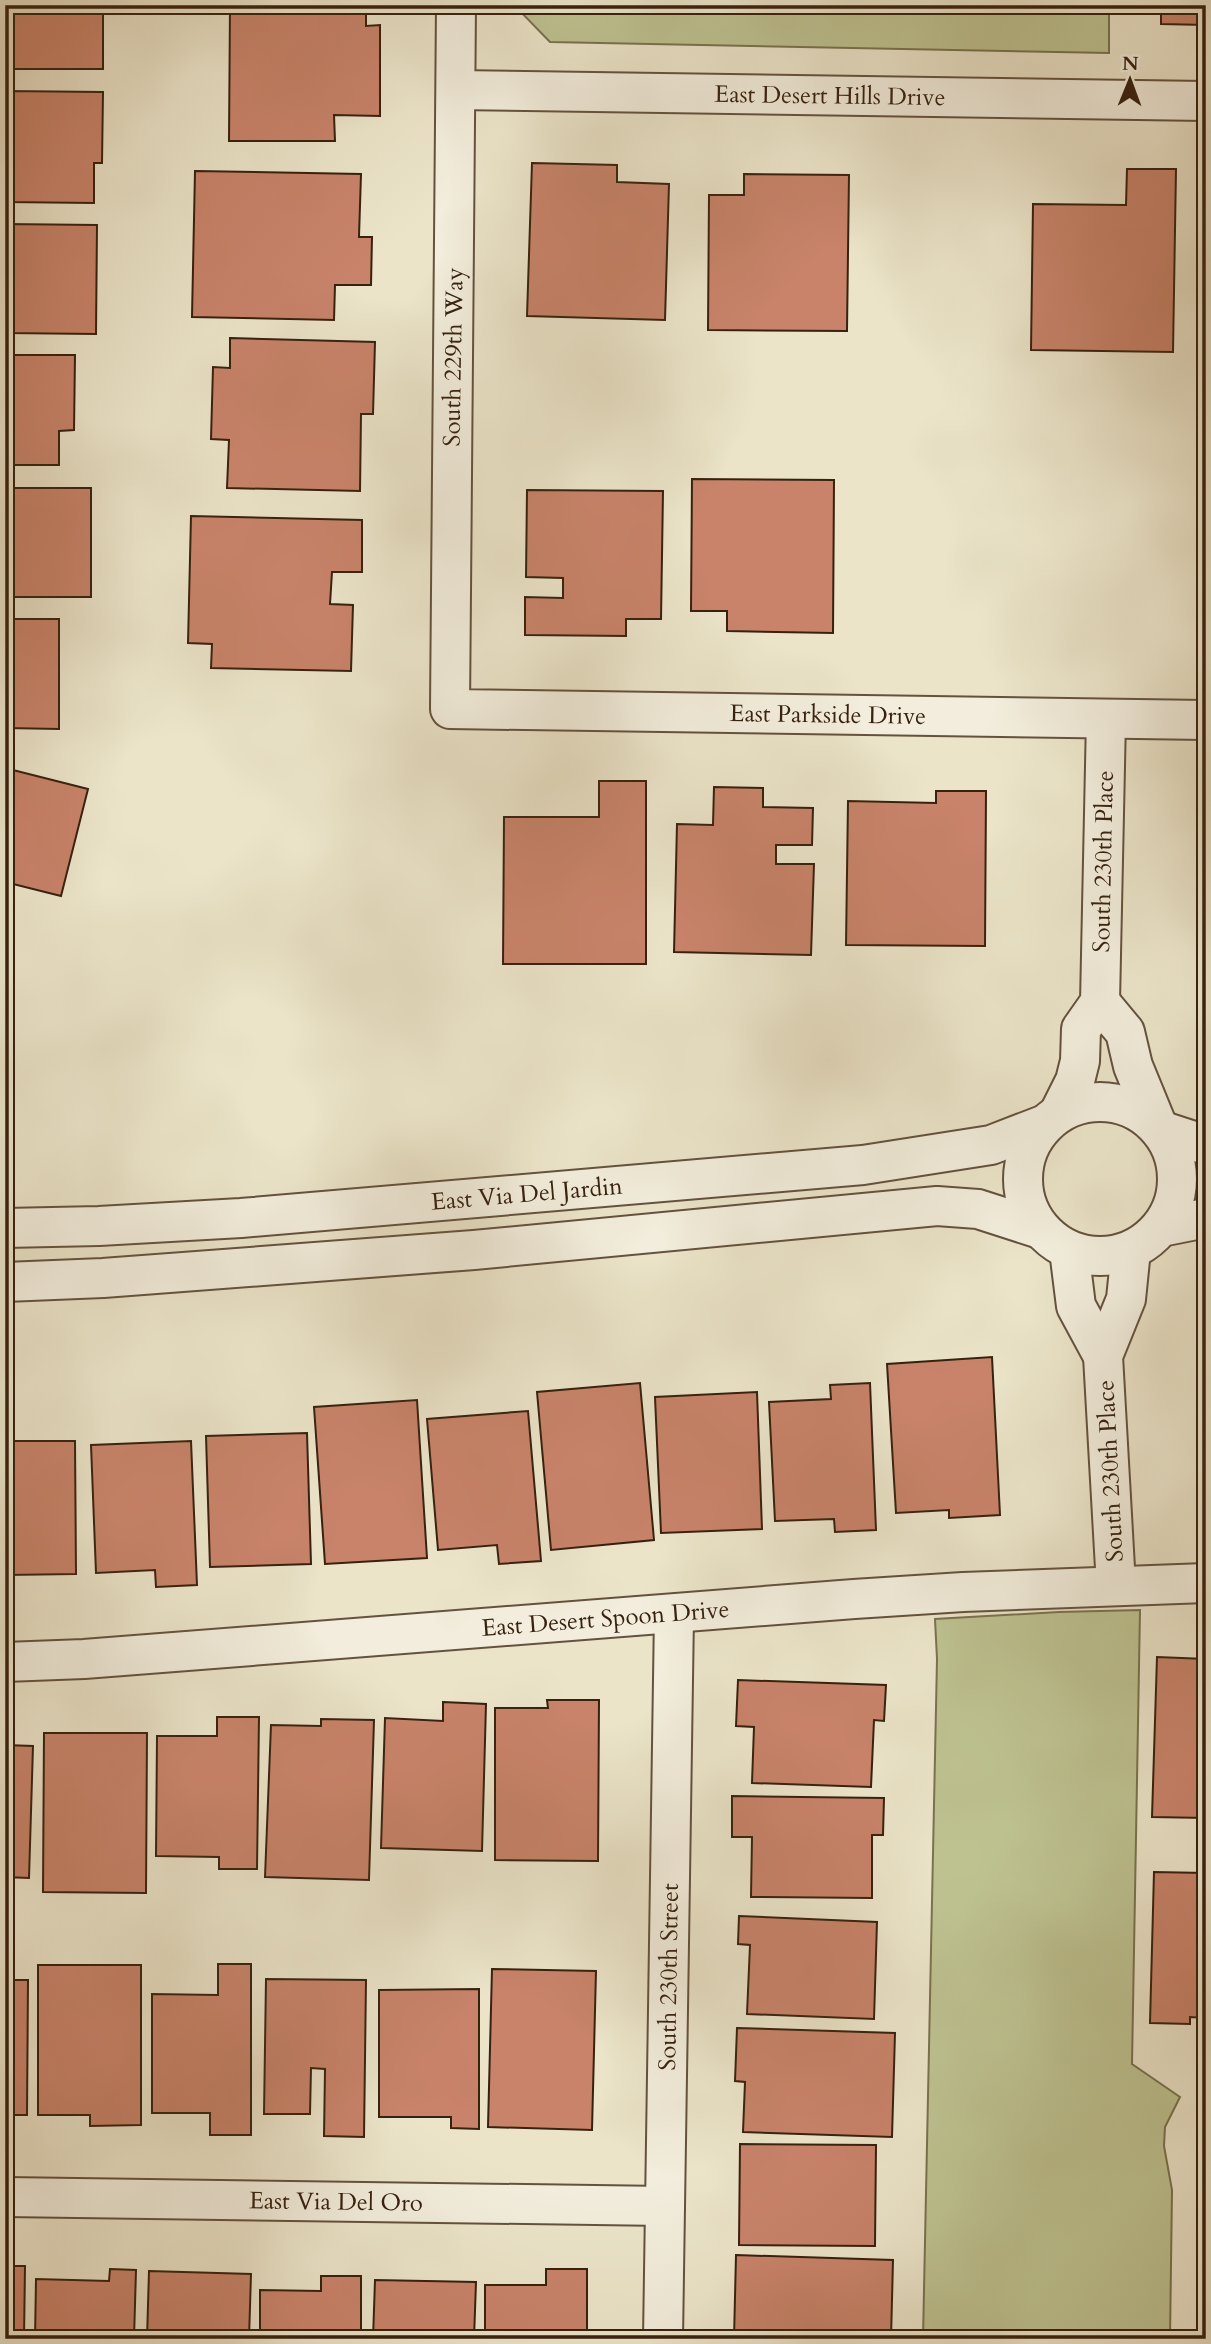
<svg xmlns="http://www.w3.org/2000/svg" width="1211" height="2344" viewBox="0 0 1211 2344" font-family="Cardo,serif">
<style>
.green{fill:#bec291;stroke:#7a7250;stroke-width:2}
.building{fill:#c8836a;stroke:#37210f;stroke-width:2}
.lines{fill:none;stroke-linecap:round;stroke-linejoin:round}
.minor-casing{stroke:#64523e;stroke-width:42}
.minor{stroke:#f2eddc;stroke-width:38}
.labels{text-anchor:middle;stroke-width:5;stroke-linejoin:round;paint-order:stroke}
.street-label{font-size:24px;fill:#37210f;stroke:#f2eddc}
</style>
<rect width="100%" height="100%" fill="#ebe4c9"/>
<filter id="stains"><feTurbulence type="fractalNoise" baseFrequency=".00286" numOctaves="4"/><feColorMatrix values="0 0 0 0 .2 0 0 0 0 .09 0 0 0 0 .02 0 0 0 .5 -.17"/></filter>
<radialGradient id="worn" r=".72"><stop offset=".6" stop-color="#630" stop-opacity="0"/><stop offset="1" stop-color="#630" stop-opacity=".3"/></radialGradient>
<path class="green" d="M514,5H1109V53L550,42Z
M1140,1610L1132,2064L1180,2097L1165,2127L1164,2146L1172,2190L1170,2339H923L937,1659L935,1619L1059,1612Z"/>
<path class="building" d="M5,5H103V69H5Z
M230,5H366V26L380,25V116L334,115L335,141H229Z
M1161,5H1206V25L1161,24Z
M5,91L103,92L102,163H94V203L5,202Z
M532,163L617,165V182L669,184L665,320L527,316Z
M1127,169H1176L1173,352L1031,350L1033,204L1126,205Z
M195,171L361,174L359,237H372L371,285H335L334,320L192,317Z
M744,174L849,175L847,331L708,330L709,195H744Z
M1206,196V328H1202Z
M5,224L97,225L96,334L5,333Z
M230,338L375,342L373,414H361L360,491L227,488L229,440L211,439L213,367L230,368Z
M5,355H75L74,430L59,431V465H5Z
M1201,470H1206V610L1198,609Z
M692,479L834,480L833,633L727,631V611H691Z
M5,488H91V597H5Z
M527,490L663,491L661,619H626V636L525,635V597L563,598V578L526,577Z
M191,516L362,520V572H332L330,604L353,605L351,671L211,668L212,644L188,643Z
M5,619H59V729L5,728Z
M5,768L88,789L61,896L5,882Z
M599,781H646V964H503L504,817H599Z
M714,787L763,788V807L813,808L812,845H776V864H814L811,955L674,952L677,824L713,825Z
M936,791H986L985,946L846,945L848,801L936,803Z
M992,1357L1000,1515L949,1518V1510L896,1513L887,1364Z
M640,1383L654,1540L551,1550L537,1392Z
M870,1383L876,1530L835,1532L834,1519L775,1521L769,1402L831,1399L830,1385Z
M757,1392L762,1529L661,1533L655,1397Z
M417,1400L427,1558L325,1564L314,1407Z
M528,1411L541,1561L499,1564L497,1545L438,1550L427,1419Z
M307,1433L311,1564L210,1567L206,1436Z
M5,1441H75L76,1574L5,1575Z
M191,1441L197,1585L156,1587L155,1570L96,1573L91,1445Z
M1157,1657L1206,1659V1818L1152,1817Z
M738,1680L886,1685L884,1721L874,1720L871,1787L752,1783L754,1727L736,1726Z
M547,1700H599L598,1861L495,1860V1708H548Z
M443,1702L486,1704L482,1851L381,1848L385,1718L443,1721Z
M217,1717H259L257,1869H219V1857L156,1856L157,1736H217Z
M321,1719L374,1720L369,1880L265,1877L271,1725L321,1726Z
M44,1733H147L146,1893L43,1892Z
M5,1745L33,1746L29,1878L5,1877Z
M732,1796L884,1798L883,1835H872V1898L751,1897L752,1837H732Z
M1154,1872L1206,1873V2018L1190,2017V2024L1150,2023Z
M739,1916L877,1922L874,2019L747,2014L750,1945L738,1944Z
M218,1964H251V2135H210V2113H152V1994L218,1995Z
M38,1965H141V2125L90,2126V2115H38Z
M492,1969L596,1971L592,2130L488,2127Z
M266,1979L366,1980L364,2137L324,2136L325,2069L311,2068L310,2114H264Z
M5,1980H28L27,2115H5Z
M479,1989V2129L451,2128V2117H379V1990Z
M737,2028L895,2033L892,2137L743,2132L745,2082L735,2081Z
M740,2144L876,2145L875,2246L739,2245Z
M736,2255L893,2260L891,2339H734Z
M5,2266H25L24,2339H5Z
M110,2269L136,2270L134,2339H35L36,2279L109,2281Z
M546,2269H587V2339H485V2285H546Z
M149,2271L251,2274L249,2339H147Z
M321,2276H361V2339H260V2290L321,2291Z
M375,2280L476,2282L474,2339H373Z"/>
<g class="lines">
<defs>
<g id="minor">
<path id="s1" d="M456,5L450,709L1206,720"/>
<path id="s2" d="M456,90L1206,101"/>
<path d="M1100,1002L1125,1032L1133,1066L1158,1127"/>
<circle cx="1100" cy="1179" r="77"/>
<path id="s3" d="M1059,1113L1075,1081L1080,1061L1081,1029L1100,1002L1106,719"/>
<path d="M1160,1130L1206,1145"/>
<path d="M1161,1227L1206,1218"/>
<path id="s4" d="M5,1228L99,1226L241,1218L863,1165L991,1145L1043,1125"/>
<path d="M1069,1250L1076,1306L1103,1356"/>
<path d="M5,1282L103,1278L474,1250L937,1206L978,1209L1040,1229"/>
<path d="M1116,1586L1103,1356L1126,1299L1131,1250"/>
<path id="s5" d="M5,1662L84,1659L854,1599L963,1592L1206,1583"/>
<path id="s6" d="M5,2197L665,2206"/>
<path id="s7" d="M663,2339L674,1614"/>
</g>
</defs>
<use href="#minor" class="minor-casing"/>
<use href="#minor" class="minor"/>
</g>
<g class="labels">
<g class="street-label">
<text dy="8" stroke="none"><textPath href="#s2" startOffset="374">East Desert Hills Drive</textPath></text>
<text transform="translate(453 357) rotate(-89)" y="8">South 229th Way</text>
<text dy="8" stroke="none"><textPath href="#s1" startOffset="1082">East Parkside Drive</textPath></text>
<text dy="8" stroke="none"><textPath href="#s3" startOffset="262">South 230th Place</textPath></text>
<text dy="8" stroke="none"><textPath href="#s4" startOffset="523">East Via Del Jardin</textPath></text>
<text transform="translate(1110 1471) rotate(-93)" y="8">South 230th Place</text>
<text dy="8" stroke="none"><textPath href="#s5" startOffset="602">East Desert Spoon Drive</textPath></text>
<text dy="8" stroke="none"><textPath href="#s7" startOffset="362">South 230th Street</textPath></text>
<text dy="8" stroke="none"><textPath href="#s6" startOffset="331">East Via Del Oro</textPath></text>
</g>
</g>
<rect width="1211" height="2344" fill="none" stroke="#ebe4c9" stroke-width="28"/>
<rect x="7" y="7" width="1197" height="2330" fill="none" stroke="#37210f" stroke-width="3.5"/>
<rect x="14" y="14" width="1183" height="2316" fill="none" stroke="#37210f" stroke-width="2"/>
<g transform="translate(1130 80) rotate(1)" stroke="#f2eddc" stroke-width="5" paint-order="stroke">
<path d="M0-5L12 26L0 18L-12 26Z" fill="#37210f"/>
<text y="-10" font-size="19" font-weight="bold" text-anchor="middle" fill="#37210f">N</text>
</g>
<rect width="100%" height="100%" filter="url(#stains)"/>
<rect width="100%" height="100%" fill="url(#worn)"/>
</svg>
